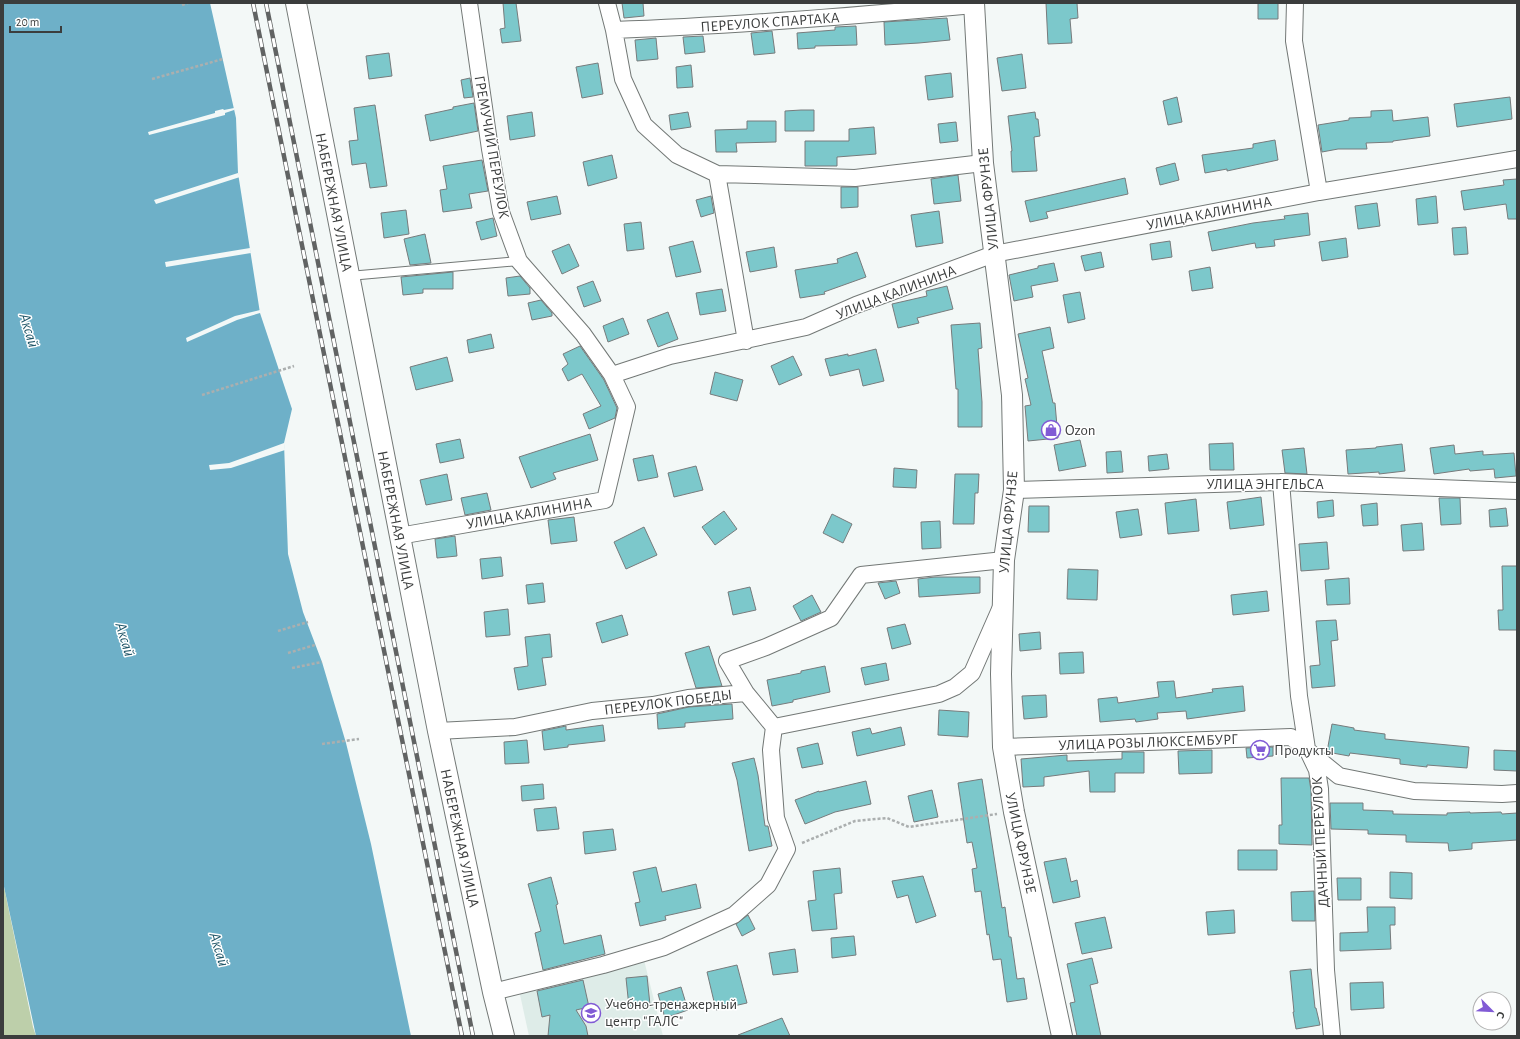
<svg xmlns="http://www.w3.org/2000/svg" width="1520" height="1039" viewBox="0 0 1520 1039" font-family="'Alegreya Sans',sans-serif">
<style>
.built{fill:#deece8}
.green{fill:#bdcfaa}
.water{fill:#6eb0c8}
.pier{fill:#f3f8f7}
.building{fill:#7cc8cb;stroke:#777b7c}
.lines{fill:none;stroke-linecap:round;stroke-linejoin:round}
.service-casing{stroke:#737876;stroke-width:10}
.minor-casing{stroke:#737876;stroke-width:18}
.tertiary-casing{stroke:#737876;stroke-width:22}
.path{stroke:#abafaf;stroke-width:2.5;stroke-dasharray:3 2;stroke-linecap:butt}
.service{stroke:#fff;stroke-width:8}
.minor{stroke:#fff;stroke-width:16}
.tertiary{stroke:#fff;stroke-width:20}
.rail-casing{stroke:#616363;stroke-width:4.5}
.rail{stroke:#fff;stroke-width:3;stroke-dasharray:9;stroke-linecap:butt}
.labels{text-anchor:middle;stroke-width:3;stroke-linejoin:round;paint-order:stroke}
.street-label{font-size:15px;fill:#3b3d3d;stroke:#fff}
.poi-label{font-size:15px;fill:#3b3d3d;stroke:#fff;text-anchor:start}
.water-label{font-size:16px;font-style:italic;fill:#205668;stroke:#fff}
</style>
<rect width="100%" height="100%" fill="#f3f8f7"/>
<path class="built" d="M644,960L663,1036H529L519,990Z"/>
<path class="green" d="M3,882L33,1027L36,1036H3Z"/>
<path class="water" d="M3,3H210L236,118L238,173L260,313L292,409L284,443L288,554L303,612L322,662L346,743L371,844L411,1036H36L3,882Z"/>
<path class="pier" d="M234,108V110L225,113V115L149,135L148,132L215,113V111L223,109L224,110Z
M238,173L240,177L156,204L154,200Z
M250,248L251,253L166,267L165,262Z
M260,310V313L237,320L187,342L186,338L235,316Z
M284,443L285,450L231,468L210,470L209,465L229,463Z"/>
<path class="building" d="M503,3H516L521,41L502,43L500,29L505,28Z
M622,3H643L644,16L624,18Z
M1046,3H1077L1078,18L1070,19L1072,43L1048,44Z
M1258,3H1278V19H1258Z
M947,18L950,40L919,43L885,45L884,22Z
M856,26L857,45L815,46V48L798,49L797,33L835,30V27Z
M772,31L775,53L754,55L751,33Z
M703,36L705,52L685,54L683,37Z
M656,38L658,59L637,61L635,40Z
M389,53L392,76L369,79L366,56Z
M1022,54L1026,88L1002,91L997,58Z
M598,63L603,94L582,98L576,67Z
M691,65L693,87L677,88L676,67Z
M951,73L953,97L928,100L925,76Z
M470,78L473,97L464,98L461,80Z
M1177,97L1182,122L1168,125L1163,101Z
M1510,97L1512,119L1457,127L1454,104Z
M474,103L478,131L430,141L425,115L453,109V107Z
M375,105L387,186L370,188L366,163L352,165L349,141L358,140L354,108Z
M801,110H814V131H785V111Z
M1392,110L1393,121L1428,117L1430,136L1393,141V142L1366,143L1367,149H1338L1322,152L1318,125L1349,120V118L1371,117V111Z
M532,112L535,136L510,140L507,116Z
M688,112L691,127L671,130L669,115Z
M1035,112L1036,119H1038L1040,136L1034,137L1037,171L1012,172L1011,151H1012L1008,116Z
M747,121H776V142L736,143L737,152H716L715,130L747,129Z
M956,122L958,141L940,143L938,124Z
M874,127L876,154L837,157V166H805V141H849V129Z
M1275,140L1278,160L1227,171V169L1205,173L1202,155L1253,148V144Z
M612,155L617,178L588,186L583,162Z
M482,160L488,191L469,194L472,208L443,212L440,190L447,189L443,166Z
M1175,163L1179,180L1160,185L1156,168Z
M958,175L961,201L934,204L931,179Z
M1125,178L1128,194L1046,212L1048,218L1030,222L1025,201Z
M1517,179V219H1508L1506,204L1464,210L1461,191L1504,185L1503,180Z
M841,187H858V207L841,208Z
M557,196L561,214L531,220L527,202Z
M711,196L714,213L701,217L696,200Z
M1436,196L1438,223L1418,225L1416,199Z
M1377,203L1380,226L1358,229L1355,206Z
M406,210L409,234L384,238L381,213Z
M939,211L943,243L916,247L911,215Z
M1308,213L1310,235L1274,240L1275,246L1256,248L1255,243L1212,251L1208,232L1253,223L1285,219L1284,216Z
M493,218L497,236L481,240L476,222Z
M641,222L644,249L627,251L624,224Z
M1466,227L1468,254L1454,255L1452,228Z
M425,234L431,263L410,265L404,239Z
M1346,238L1348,257L1322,261L1319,242Z
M693,241L701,272L676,277L669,247Z
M1170,241L1172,257L1152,260L1150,244Z
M569,244L579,266L562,274L552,251Z
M774,247L777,267L750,272L746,252Z
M857,252L866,277L824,292L825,294L800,298L795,270L838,263L837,259Z
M1101,252L1104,267L1085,271L1081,256Z
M1054,263L1058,281L1031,286L1033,297L1014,301L1009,275L1038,268V266Z
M1210,267L1213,288L1192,291L1189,271Z
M453,272V289H423V293L403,295L401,277Z
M520,276L530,288V294L508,296L506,278Z
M593,281L601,301L584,307L577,287Z
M947,286L953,309L917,318L919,323L898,328L892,304L927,296L926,291Z
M722,289L726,311L700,315L696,293Z
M1080,292L1085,319L1068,323L1063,295Z
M541,300L552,313V316L532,320L528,303Z
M668,312L678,339L658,347L647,320Z
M623,318L629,334L608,342L603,326Z
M980,323L982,348L978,349L982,402V427H958V389H956L951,325Z
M1050,327L1054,348L1042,351L1053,403H1055L1058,438L1028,441L1025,406L1031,405L1025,379L1028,378L1018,334Z
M491,334L494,348L469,353L467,340Z
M580,346L604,380L617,408L615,418L589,429L583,414L601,406L582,374L568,381L562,369L568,364L563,354Z
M876,349L884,381L863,386L859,369L830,376L825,359L848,354V356Z
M793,356L802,375L779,385L771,366Z
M447,357L453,381L416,390L410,367Z
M715,372L743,380L737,401L710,394Z
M590,434L598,460L553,473L556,479L531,488L519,457Z
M460,439L464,458L440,463L436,444Z
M1080,440L1086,466L1059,471L1054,445Z
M1233,443L1234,470H1210L1209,444Z
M1402,444L1405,471L1379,474V472L1348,474L1346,450L1376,448V447Z
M1454,445L1455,454L1483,451V455L1514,453L1516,476L1495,478L1494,469L1470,471L1469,469L1434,474L1430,448Z
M1304,448L1307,474L1285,473L1282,450Z
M1121,451L1123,472L1107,473L1106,452Z
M1167,454L1169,469L1149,471L1148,456Z
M653,455L658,477L638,481L633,459Z
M696,466L703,490L674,497L668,473Z
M894,468L917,470L916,488L893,487Z
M447,474L452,500L426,505L420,480Z
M955,474H979L978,493H975L974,524H953Z
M487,493L491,510L465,515L461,498Z
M1261,497L1264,525L1230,529L1227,502Z
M1439,498H1460L1461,524L1441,525Z
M1196,499L1199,531L1168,534L1165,503Z
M1333,500L1334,516L1318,518L1317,502Z
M1377,503L1378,525L1363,526L1361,505Z
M1029,506H1049V532H1028Z
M1506,508L1508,526L1490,527L1489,510Z
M1138,509L1142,535L1120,538L1116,512Z
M724,511L737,529L715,545L702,527Z
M832,514L852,524L843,543L823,533Z
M574,517L577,541L551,544L548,520Z
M940,521L941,548L922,549L921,522Z
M1422,523L1424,550L1403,551L1401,525Z
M644,527L657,555L626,569L614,542Z
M455,536L457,556L437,558L435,539Z
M1327,542L1329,569L1301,571L1299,544Z
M501,557L503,576L482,579L480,559Z
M1502,566H1517V630H1499L1498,610H1503Z
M1068,569L1098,570L1097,600L1067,599Z
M935,577H980V593L919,597L918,579Z
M1349,578L1350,604L1327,605L1325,580Z
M896,581L900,593L885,599L878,583Z
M543,583L545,602L528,604L526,585Z
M750,587L756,610L733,615L728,592Z
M1267,591L1269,611L1233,615L1231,595Z
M812,595L821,612L801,621L793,606Z
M508,609L510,635L486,637L484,612Z
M622,615L628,635L602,643L596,623Z
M1336,620L1338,640L1331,641L1335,686L1312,688L1310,666L1320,665L1316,621Z
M905,624L911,644L892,649L887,628Z
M1040,632L1041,649L1020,651L1019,634Z
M550,634L552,657L542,658L546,685L518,690L514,668L528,666L525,637Z
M709,646L722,686L696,688L685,653Z
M1083,652L1084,673L1060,674L1059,653Z
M886,663L889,680L865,685L861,668Z
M825,666L830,692L793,700V702L772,706L767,680L801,673V671Z
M1174,681L1176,698L1213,692L1212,689L1243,686L1245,711L1187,719L1186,711L1157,713L1158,719L1136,722L1135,719L1100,722L1098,699L1117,697L1118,703L1159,697L1157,682Z
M1046,695L1047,717L1024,719L1022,696Z
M732,704L733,719L685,723V727L658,729L657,714L689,707Z
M939,710L969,712L968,737L938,735Z
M1332,724L1354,728V730L1385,734V739L1469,747L1467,768L1427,765V767L1400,764V759L1350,753L1349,756L1327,752Z
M603,725L605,741L568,745V747L544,750L542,731L566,726V730Z
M901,727L905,745L857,756L852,732L870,728L872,734Z
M527,740L529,763L505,764L504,742Z
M818,743L823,764L802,768L797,748Z
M1273,747V756L1247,758L1246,748Z
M1212,750V773L1179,774L1178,751Z
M1494,750L1517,751V771L1494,770Z
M1122,752H1144V773H1115V792H1090L1089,771L1044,777V786L1023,787L1021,759L1067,755V761L1122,759Z
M754,758L758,775L765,826H768L772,846L749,851L737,780L732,763Z
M1281,778H1309L1311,790L1312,845L1279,844V825H1282Z
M982,779L1002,908L1005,907L1009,937H1011L1017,979L1024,978L1027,999L1007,1002L1001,959L993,960L989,934L987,935L981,891L975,892L972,869L977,868L972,842L967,843L958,783Z
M866,781L871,804L835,812L805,824L795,800L819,791V792Z
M543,784L544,799L522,801L521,786Z
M932,790L938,817L914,822L908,796Z
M1330,803H1363V810L1393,811V814L1447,815V813L1470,812V813L1501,812L1502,814L1517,813V840L1472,843V849L1449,851L1448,843L1406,842V835L1368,834V830L1331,829Z
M556,807L559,829L537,831L534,809Z
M613,829L616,850L585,854L583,832Z
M1238,850H1277V870H1238Z
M1066,858L1071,882L1077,880L1080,897L1053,903L1044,862Z
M656,867L662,892L696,884L701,908L665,916L666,920L640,926L635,903L640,902L633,872Z
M840,868L842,893L834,894L837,929L812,931L808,901L816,900L813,871Z
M1390,872L1412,873V899L1390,898Z
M923,876L936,916L916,923L908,895L897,898L892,881Z
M551,877L558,904L556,905L564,944L601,935L605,954L543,970L535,933L541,931L528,884Z
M1337,878H1361V900H1338Z
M1314,891L1315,921H1292L1291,892Z
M1367,907H1395V925H1390L1391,949L1340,951V933L1368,932Z
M1234,910L1235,933L1208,935L1206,912Z
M748,915L755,929L742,936L736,924Z
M1105,917L1112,948L1082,954L1075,923Z
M854,936L856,955L832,958L831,938Z
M795,949L798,972L773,975L769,953Z
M1092,958L1098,983L1090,985L1101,1036H1077L1070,1003L1075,1002L1067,964Z
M737,965L747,1003L716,1010L707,972Z
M1311,969L1315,1008H1316L1320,1025L1296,1029L1293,1012H1294L1290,971Z
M647,976L650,1005L629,1007L626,978Z
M583,980L589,1007L576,1010L586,1026L588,1036H548L550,1015L542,1017L537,991Z
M1383,982L1384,1008L1351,1010L1350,983Z
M681,987L688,1010L665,1018L658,994Z
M782,1018L790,1036H738V1035Z"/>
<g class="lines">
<defs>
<path id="service" d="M349,276L519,261"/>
<path id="minor" d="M469,3L490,149L501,212L519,261L583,334L612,375
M607,3L614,30L623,79L644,125L677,155L717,174L855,178L983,163
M1295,3L1294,41L1319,192
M614,30C734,26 854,16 974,5
M717,174L746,341
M1281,482L1299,696L1307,749L1317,770L1320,789L1326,970L1332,1036
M1014,490L1281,482L1517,491
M399,536L605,500L627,407L612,375L670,356L806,327L856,305L994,254L1319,192L1517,159
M746,693L774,727
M774,727L939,694L955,687L972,673L1001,607
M438,731L515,727L592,711L653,705L688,698L746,693L727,661L766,647L831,618L861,575L1004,560
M1003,747L1291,737L1339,776L1414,791L1502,794L1517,793
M493,992L603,965L664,947L734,915L768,885L787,849L776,818L771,750L774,727"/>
<path id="tertiary" d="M296,3L438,731L493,992L504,1036
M974,3L983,163L1012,395L1014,490L1004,560L1001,674L1003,747L1014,812L1062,1036"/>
</defs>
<use href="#service" class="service-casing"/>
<use href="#minor" class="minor-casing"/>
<use href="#tertiary" class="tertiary-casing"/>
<path class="path" d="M182,5L188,3
M152,79L223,59
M202,395L294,366
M278,631L308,622
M288,653L315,645
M292,668L322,662
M322,744L359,739
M802,843L855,821L887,818L909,827L997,814"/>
<use href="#service" class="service"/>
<use href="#minor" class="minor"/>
<use href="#tertiary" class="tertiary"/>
<defs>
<path id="rail" d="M253,3L462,1036
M266,3L473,1036"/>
</defs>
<use href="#rail" class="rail-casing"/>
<use href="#rail" class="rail"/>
</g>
<defs>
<symbol id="shop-ring" viewBox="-11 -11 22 22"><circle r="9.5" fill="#fff" stroke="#815bd5" stroke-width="1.5"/><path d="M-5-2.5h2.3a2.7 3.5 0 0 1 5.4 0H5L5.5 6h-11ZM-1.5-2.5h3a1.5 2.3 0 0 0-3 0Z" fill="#815bd5"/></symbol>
<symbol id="supermarket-ring" viewBox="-11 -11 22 22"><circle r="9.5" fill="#fff" stroke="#815bd5" stroke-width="1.5"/><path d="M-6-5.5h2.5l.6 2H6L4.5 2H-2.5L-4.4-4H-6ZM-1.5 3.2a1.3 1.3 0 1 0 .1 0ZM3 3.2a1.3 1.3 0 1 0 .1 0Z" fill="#815bd5"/></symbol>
<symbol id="university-ring" viewBox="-11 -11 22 22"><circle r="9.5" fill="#fff" stroke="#815bd5" stroke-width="1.5"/><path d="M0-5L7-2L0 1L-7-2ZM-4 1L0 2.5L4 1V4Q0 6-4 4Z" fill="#815bd5"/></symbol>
</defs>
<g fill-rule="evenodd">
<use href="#shop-ring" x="1040" y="419" width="22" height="22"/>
<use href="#supermarket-ring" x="1249" y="739" width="22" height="22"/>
<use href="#university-ring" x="580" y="1002" width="22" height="22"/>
</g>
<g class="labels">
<g class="street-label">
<text transform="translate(770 22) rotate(-4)" y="5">ПЕРЕУЛОК СПАРТАКА</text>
<text transform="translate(492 147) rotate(80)" y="5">ГРЕМУЧИЙ ПЕРЕУЛОК</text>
<text transform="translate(988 199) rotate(-96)" y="5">УЛИЦА ФРУНЗЕ</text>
<text transform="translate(334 202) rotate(79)" y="5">НАБЕРЕЖНАЯ УЛИЦА</text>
<text transform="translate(1209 213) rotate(-11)" y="5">УЛИЦА КАЛИНИНА</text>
<text transform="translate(896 292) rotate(-21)" y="5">УЛИЦА КАЛИНИНА</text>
<text x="1265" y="489">УЛИЦА ЭНГЕЛЬСА</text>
<text transform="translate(529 513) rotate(-10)" y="5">УЛИЦА КАЛИНИНА</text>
<text transform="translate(396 520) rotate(79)" y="5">НАБЕРЕЖНАЯ УЛИЦА</text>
<text transform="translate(1008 522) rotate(-85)" y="5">УЛИЦА ФРУНЗЕ</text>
<text transform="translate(668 702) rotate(-7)" y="5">ПЕРЕУЛОК ПОБЕДЫ</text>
<text transform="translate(1148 742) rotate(-2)" y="5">УЛИЦА РОЗЫ ЛЮКСЕМБУРГ</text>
<text transform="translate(460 838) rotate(78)" y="5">НАБЕРЕЖНАЯ УЛИЦА</text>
<text transform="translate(1320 842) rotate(-93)" y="5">ДАЧНЫЙ ПЕРЕУЛОК</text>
<text transform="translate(1021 843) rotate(78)" y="5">УЛИЦА ФРУНЗЕ</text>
</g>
<g class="poi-label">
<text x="1065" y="435">Ozon</text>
<text x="1274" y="755">Продукты</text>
<text x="605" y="1009">Учебно-тренажерный<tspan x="605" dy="17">центр "ГАЛС"</tspan></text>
</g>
<g class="water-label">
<text transform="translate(30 330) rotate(73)" y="6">Аксай</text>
<text transform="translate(126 639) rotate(73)" y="6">Аксай</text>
<text transform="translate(220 949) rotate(73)" y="6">Аксай</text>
</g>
</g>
<rect width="1520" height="1039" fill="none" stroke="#3b3d3d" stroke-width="8"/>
<g transform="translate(1492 1011) rotate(114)"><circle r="19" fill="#ffffff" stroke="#b1b1b1"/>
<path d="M0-3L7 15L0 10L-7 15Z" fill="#815bd5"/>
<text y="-6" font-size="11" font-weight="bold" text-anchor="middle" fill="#3b3d3d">С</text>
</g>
<path d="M10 26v6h51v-6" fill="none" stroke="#3b3d3d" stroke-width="2"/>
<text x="16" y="26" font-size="12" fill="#3b3d3d" stroke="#ffffff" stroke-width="3" paint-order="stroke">20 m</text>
</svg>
